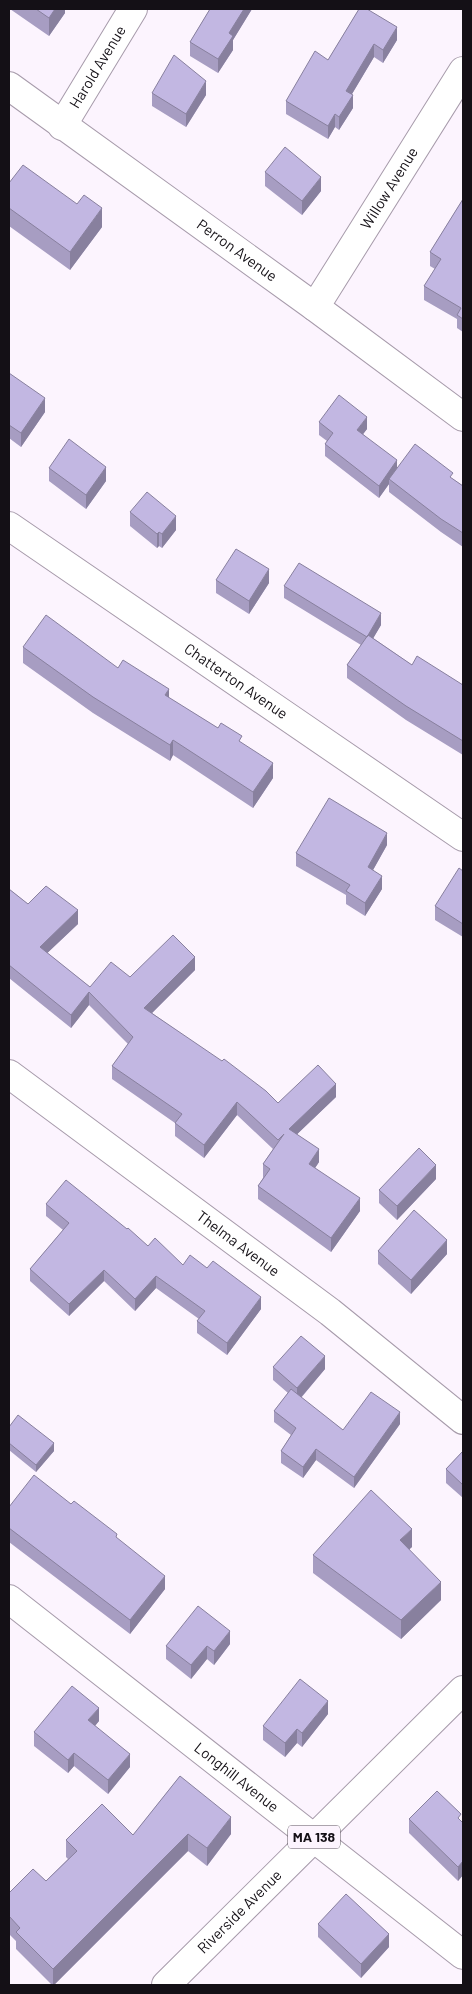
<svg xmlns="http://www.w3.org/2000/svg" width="472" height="1994" viewBox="0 0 472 1994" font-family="Barlow,sans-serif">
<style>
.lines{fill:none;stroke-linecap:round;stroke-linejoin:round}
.street-casing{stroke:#a79bab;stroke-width:30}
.primary-casing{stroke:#a79bab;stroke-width:30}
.street{stroke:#fff;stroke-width:28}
.primary{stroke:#fff;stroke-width:28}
.wall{fill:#a79dc2}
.shaded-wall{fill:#88809e}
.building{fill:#c2b7e2;stroke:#88809e}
.labels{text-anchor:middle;stroke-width:4;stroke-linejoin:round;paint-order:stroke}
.shield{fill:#fcf4fe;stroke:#5a545c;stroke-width:1}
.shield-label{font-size:14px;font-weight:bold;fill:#141016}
.street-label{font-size:15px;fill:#141016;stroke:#fcf4fe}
</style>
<rect width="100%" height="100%" fill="#fcf4fe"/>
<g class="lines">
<defs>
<g id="street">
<path id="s1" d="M9,86L315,307L463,417"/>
<path id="s2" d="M62,126L133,9"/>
<path id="s3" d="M315,307L463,71"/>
<path id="s4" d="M9,526L463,837"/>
<path id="s5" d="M9,1074L330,1312L463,1420"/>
<path id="s6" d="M9,1599L463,1955"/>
</g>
<g id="primary">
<path id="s7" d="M166,1985L463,1690"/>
</g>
</defs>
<use href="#street" class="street-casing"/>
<use href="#primary" class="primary-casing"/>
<use href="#street" class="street"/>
<use href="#primary" class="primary"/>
</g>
<path class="wall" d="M10,9H65V13L49,36Z
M210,9H252L233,40V50L218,73L190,56V42Z
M359,9L397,40L383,63L374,57L352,94L353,108L339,130L335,127L328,139L286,114V101L328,60Z
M152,93L206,95L186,127L152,106Z
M265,172L321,191L302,215L265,186Z
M9,183L102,227L70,270L9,226Z
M463,199V332L457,328V319L424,300V286L435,269L430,266V252Z
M9,373L45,412L21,447L9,438Z
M319,422L367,429L363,434L397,468L453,479L463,486V547L441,532L389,492V484L379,498L325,456V444L327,441L319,435Z
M49,468L106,481L86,509L49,481Z
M130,512L176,530L162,548L159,546L157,548L130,526Z
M216,580L269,583L249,614L216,593Z
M284,586L381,625L373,638L412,665L463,685V755L406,720L347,678V665L361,645L284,598Z
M23,647L118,668L169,698L242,743L273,778L253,808L173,755L170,761L93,713L23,663Z
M387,845L373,870L382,889L365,916L346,904V895L296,866V853Z
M463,871V937L435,920V906Z
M9,889L28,904L78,924L47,953L90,987L130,977L195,970L152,1013L278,1103L336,1097L297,1134L319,1162L315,1168L360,1211L331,1252L258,1199V1186L263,1178V1164L273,1149L237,1115L204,1158L175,1136V1123L112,1079V1066L128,1044L89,1005L71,1028L9,978Z
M436,1179L397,1220L379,1203V1190Z
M46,1204L148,1246L183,1265L261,1309L227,1355L197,1333V1321L199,1319L156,1288L135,1311L104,1281L69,1316L30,1281V1269L63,1230L46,1216Z
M378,1251L447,1254L411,1294L378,1264Z
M273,1367L325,1369L301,1398L343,1430L400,1424L354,1488L316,1460L303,1478L281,1463V1451L291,1435L274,1422V1411L288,1393L273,1380Z
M9,1427L54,1451L36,1472L9,1450Z
M463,1451V1498L446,1483V1469Z
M71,1504L117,1538L165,1589L130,1634L9,1542V1507Z
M412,1547L409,1549L441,1600L401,1639L313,1573V1555Z
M230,1644L214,1665L207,1659L191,1679L166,1659V1646Z
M328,1714L302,1747L297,1743L285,1757L263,1740V1726Z
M99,1721L95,1726L130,1767L108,1794L74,1766L68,1773L34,1746V1732Z
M180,1776L231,1834L207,1866L188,1851L54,1985H52L16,1949V1941L9,1934V1893L46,1881L68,1859L66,1857V1840L133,1835Z
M409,1819L461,1821L463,1823V1875L458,1881L409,1833Z
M318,1924L389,1947L361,1978L318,1937Z"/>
<path class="shaded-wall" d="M55,9H65V13L49,36V18Z
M244,9H252L233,40V50L218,73V59L229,33Z
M397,27V40L383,63V50Z
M374,44V57L346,104V91Z
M206,81V95L186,127V114Z
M353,95V108L339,130V117Z
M335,114V127L328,139V126Z
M321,177V191L302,215V201Z
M102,208V227L70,270V252Z
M45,398V412L21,447V433Z
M367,417V429L357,442V430Z
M397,460V473L389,479V484L379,498V486Z
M106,467V481L86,509V495Z
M176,516V530L162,548V534Z
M159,532V546L157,548V534Z
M269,569V583L249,614V601Z
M381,613V625L367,649V637Z
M169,689V704L165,695Z
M173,740V755L170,761V745Z
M273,763V778L253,808V792Z
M387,833V845L368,879V867Z
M382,876V889L365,916V903Z
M78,910V924L40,960V947Z
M195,957V970L144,1021V1008Z
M89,992V1005L71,1028V1015Z
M336,1084V1097L289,1142V1129Z
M237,1102V1115L204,1158V1145Z
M319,1149V1162L309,1177V1164Z
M436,1165V1179L397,1220V1206Z
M360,1198V1211L331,1252V1238Z
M447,1240V1254L411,1294V1280Z
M104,1270V1281L69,1316V1304Z
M156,1276V1288L135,1311V1299Z
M261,1297V1309L227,1355V1343Z
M325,1356V1369L297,1402V1388Z
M400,1412V1424L354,1488V1477Z
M54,1443V1451L36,1472V1465Z
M316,1449V1460L303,1478V1467Z
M412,1529V1547L400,1558V1540Z
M165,1576V1589L130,1634V1620Z
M441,1582V1600L401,1639V1620Z
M230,1631V1644L214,1665V1651Z
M207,1646V1659L191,1679V1665Z
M328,1701V1714L302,1747V1733Z
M99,1708V1721L88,1734V1720Z
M297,1729V1743L285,1757V1743Z
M74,1753V1766L68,1773V1760Z
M130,1754V1767L108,1794V1780Z
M231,1817V1834L207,1866V1848Z
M188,1834V1851L54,1985H53V1969Z
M463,1861V1875L458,1881V1867Z
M389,1934V1947L361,1978V1964Z"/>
<path class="building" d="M36,9H55L49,18Z
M210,9H244L229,33L233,36L218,59L190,42Z
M359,9H367L397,27L383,50L374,44L346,91L353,95L339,117L335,114L328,126L286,101L315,51L328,60Z
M174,55L206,81L186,114L152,93Z
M285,147L321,177L302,201L265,172Z
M23,165L77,204L84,195L102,208L70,252L9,208V183Z
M463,199V319L457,315L461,308L424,286L441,259L430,252Z
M9,373L45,398L21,433L9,425Z
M339,395L367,417L357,430L397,460L379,486L325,444L333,433L319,422Z
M69,439L106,467L86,495L49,468Z
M415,444L453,473L450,477L463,486V533L441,519L389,479Z
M147,492L176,516L162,534L159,532L157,534L130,512Z
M236,549L269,569L249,601L216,580Z
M299,563L381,613L367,637L284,586Z
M46,615L118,668L123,660L169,689L165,695L218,728L221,723L242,736L239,741L273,763L253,792L173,740L170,745L93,697L23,647Z
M368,635L412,665L417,656L463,685V741L406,706L347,665Z
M329,798L387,833L368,867L382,876L365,903L346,891L350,885L296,853Z
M459,868L463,871V924L435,906Z
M46,886L78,910L40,947L90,987L111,962L130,977L173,935L195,957L144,1008L222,1061L224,1059L266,1091L278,1103L318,1065L336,1084L289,1129L319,1149L309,1164L360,1198L331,1238L258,1186L270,1169L263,1164L284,1134L278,1140L237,1102L204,1145L175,1123L182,1114L112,1066L133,1037L89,992L71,1015L9,965V889L28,904Z
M419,1148L436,1165L397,1206L379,1190Z
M66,1180L127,1229L128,1228L148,1246L155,1238L183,1265L190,1255L207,1268L213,1261L261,1297L227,1343L197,1321L205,1311L156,1276L135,1299L104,1270L69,1304L30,1269L69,1223L46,1204Z
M414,1210L447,1240L411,1280L378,1251Z
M301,1336L325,1356L297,1388L273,1367Z
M291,1389L343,1430L371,1392L400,1412L354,1477L316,1449L303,1467L281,1451L296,1428L274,1411Z
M18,1415L54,1443L36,1465L9,1443V1427Z
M463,1451V1485L446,1469Z
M34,1475L71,1504L74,1501L117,1534L116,1537L165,1576L130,1620L9,1528V1507Z
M371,1490L412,1529L400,1540L441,1582L401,1620L313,1555Z
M198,1606L230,1631L214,1651L207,1646L191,1665L166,1646Z
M300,1679L328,1701L302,1733L297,1729L285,1743L263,1726Z
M72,1686L99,1708L88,1720L130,1754L108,1780L74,1753L68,1760L34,1732Z
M180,1776L231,1817L207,1848L188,1834L53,1969L16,1932L20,1928L9,1916V1893L33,1869L46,1881L77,1851L66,1840L102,1804L133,1835Z
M437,1791L461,1814L458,1818L463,1823V1861L458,1867L409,1819Z
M346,1894L389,1934L361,1964L318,1924Z"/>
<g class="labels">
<rect class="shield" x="288" y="1825.5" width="52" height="23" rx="4"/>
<g class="shield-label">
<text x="314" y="1842">MA 138</text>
</g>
<g class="street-label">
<text dy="5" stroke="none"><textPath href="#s2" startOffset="69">Harold Avenue</textPath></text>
<text dy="5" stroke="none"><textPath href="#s3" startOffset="140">Willow Avenue</textPath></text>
<text dy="5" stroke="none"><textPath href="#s1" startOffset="281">Perron Avenue</textPath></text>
<text dy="5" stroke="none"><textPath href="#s4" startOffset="275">Chatterton Avenue</textPath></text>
<text dy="5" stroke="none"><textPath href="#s5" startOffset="285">Thelma Avenue</textPath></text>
<text dy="5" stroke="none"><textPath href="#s6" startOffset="289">Longhill Avenue</textPath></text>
<text dy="5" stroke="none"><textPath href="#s7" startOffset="104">Riverside Avenue</textPath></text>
</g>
</g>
<rect width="472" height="1994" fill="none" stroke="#141016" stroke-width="20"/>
</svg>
